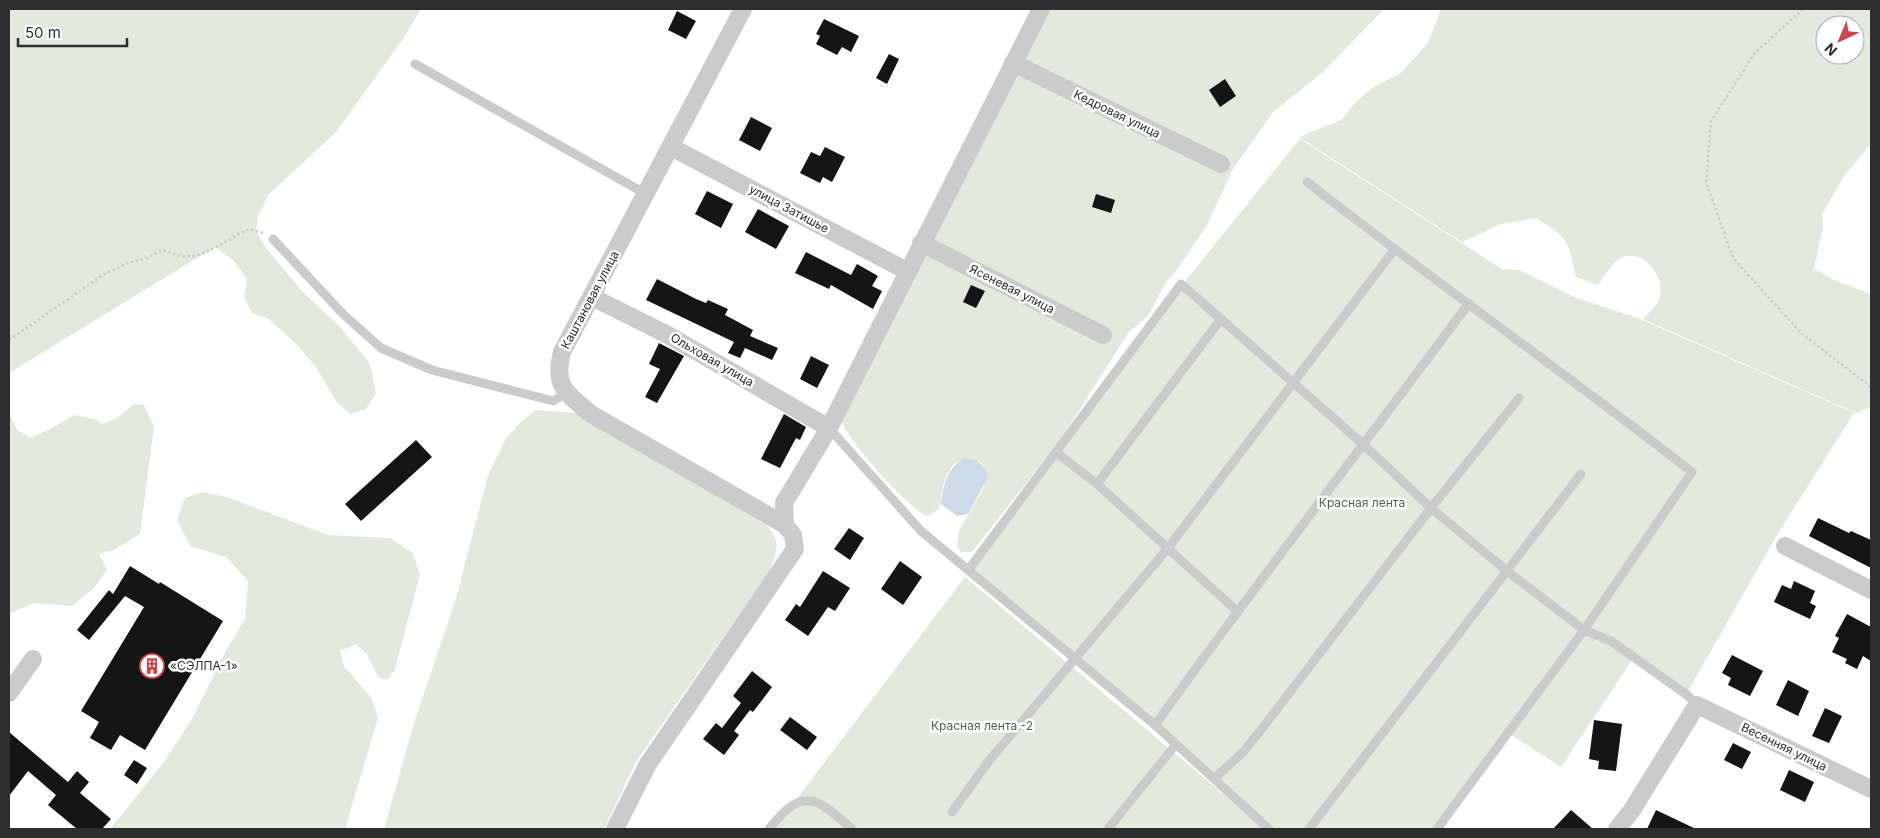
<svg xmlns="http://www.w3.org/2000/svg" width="1880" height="838" viewBox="0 0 1880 838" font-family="Inter,sans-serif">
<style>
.green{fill:#e3eadd;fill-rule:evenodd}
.water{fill:#ccdbe7}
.building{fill:#151515}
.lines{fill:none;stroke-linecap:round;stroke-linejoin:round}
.path{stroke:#cbcbcb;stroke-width:2.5;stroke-dasharray:2.5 2.5;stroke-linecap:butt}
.lane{stroke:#cbcbcb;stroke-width:9}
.street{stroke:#cbcbcb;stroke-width:18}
.labels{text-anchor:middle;stroke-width:5;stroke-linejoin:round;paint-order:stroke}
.street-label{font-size:12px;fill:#2e2e2e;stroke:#fff}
.park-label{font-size:12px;fill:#506441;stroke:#fff}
.poi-label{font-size:12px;fill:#2e2e2e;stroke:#fff;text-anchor:start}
</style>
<rect width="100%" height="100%" fill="#fff"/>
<path class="green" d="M9,9H421L403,39L336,132L268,195L258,216L256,230L265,247L301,290L340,327L370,364L376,393L366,409L350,414L336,401L316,367L298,346L269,319L252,313L244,297L247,279L234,261L215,247L9,373Z
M1048,9H1384L1323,72L1273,112L1233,169L1206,227L1176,271L1166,282L1148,316L1129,332L1060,440L972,552H961L957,546L959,531L984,487L983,464C959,448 946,469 942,492C941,496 942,500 941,504C939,510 932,514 926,516C907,506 857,450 846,430C843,426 842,420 841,415Z
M1441,9H1871V144L1845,175L1822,214L1823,227L1814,269L1834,280L1871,294V407L1856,413L1643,319C1647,314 1655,308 1658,302C1668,281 1647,249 1623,257C1613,260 1604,277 1598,285L1576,277C1567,238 1570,240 1536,218L1501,224L1462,242L1299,137L1341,120L1356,102L1372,88L1402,72L1428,43ZM1825,25H1855V55H1825Z
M1300,139L1502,269L1519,270L1574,297L1638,318L1854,413L1777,535L1687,693L1634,657L1561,767L1508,733L1434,829H1274L970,570L1182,285Z
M134,404L144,405L154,426L140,534L114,550L99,554L107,570L93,589L72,606L33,603L9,614V412L17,430L30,438L50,429L74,415L94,419L102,424L117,418Z
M536,410L577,413L766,525C782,542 777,552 769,572L637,760L604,829H384L414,723L455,602L488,475L506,438L522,421Z
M202,492L227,497L328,535L390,538L413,553L420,575L395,669L387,680L378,677L367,654L356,644L340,651L344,666L372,699L378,718L345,829H110L164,762L192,719L225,652L245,619L248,581L226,557L190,546L177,520L185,498Z
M965,577L1265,829H769L789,809Z"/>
<path class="water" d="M963,458C978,458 983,464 988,477L968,514L957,516L941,504C943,485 947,470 963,458Z"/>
<path class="building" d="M677,11L696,21L686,39L668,30Z
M824,19L859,36L851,52L842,47L837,55L816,44L820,36L816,34Z
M889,54L899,59L887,84L876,78Z
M1225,79L1236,96L1220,107L1209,90Z
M751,117L772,128L760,151L739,140Z
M825,147L845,157L832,182L823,177L820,183L800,173L811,152L820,156Z
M707,191L733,204L721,228L695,214Z
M1096,194L1115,200L1111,213L1092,207Z
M758,209L789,226L776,249L745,232Z
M806,252L851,275L857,264L878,276L872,286L882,291L873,309L831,285L829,289L795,273Z
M657,279L696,299L706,303L708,300L728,309L725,315L753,330L750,336L778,348L772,360L745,348L740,358L728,353L734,342L646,300Z
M971,285L985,291L976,308L963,302Z
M659,343L684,356L657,403L645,397L660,369L649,364Z
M811,356L829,365L817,388L800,379Z
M784,414L806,427L800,440L796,438L780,468L761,459Z
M416,440L432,457L361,521L345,504Z
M1818,518L1849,533L1851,531L1871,540V568L1809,536Z
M849,528L864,538L850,560L834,549Z
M900,561L922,577L903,605L881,589Z
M130,566L159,584L160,582L223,621L145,750L120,735L111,750L90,738L99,722L81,711L144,607L125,596L89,640L77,630L109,590L113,594Z
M823,571L850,588L835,611L828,607L808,636L785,620L796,604L800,607Z
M1794,581L1815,591L1810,603L1816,606L1810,619L1774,602L1782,585L1791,589Z
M1847,614L1871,627V661L1863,656L1857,669L1845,663L1847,659L1832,652L1839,638L1835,636Z
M1732,655L1763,671L1750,696L1728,685L1731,678L1722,673Z
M752,671L772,687L753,712L750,710L734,731L739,735L724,755L703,739L716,723L722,728L741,703L733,696Z
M1788,680L1809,691L1798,716L1776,705Z
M1825,708L1842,716L1829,743L1812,736Z
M790,717L817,737L807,750L780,730Z
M1594,720L1622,724L1616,771L1598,769L1599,761L1589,759Z
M9,732L68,782L77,771L89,782L80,793L111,819L102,829H77L48,805L56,795L28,771L9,796Z
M1733,743L1751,752L1742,769L1724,760Z
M134,760L147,768L137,784L124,775Z
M1789,770L1814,782L1805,802L1780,790Z
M1571,810L1593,829H1553Z
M1656,810L1696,829H1647Z"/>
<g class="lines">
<path class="path" d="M1803,9L1754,54L1711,121L1706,182L1733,258L1801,333L1871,387
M9,340L103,275L128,263L147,258L162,250C169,251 175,255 181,256C204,260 228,238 249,229L263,233"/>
<path class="lane" d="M415,64L646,194
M1307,182C1434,281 1565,373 1692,472L1584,630L1437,829
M273,239L343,314L381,348L432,370L553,401L566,393
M829,428L921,531L1155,725L1269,829
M1057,453L1097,484L1237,611
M1097,484L1221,319
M969,569L1181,284L1364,445L1431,508L1507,571L1584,630L1611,641L1687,695L1697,705
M1155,725C1257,582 1365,444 1469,303
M1214,779L1244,751L1264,726L1431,508L1519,398
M952,812L988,762L1168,548L1394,250
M769,829C803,785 817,798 852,829
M1108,829L1176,744
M1309,829L1581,474"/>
<path class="street" d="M743,9L562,352C553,386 566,393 591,414L785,525
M1013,63L1221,164
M671,147L907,271
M921,243L1103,335
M592,297L668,335L829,428
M1785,546L1871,590
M9,693L33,659
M615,829L648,764L795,549L793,535L785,525L784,503L829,428L1041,9
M1617,829L1632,810L1697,705L1871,789"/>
</g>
<defs>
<symbol id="building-ring" viewBox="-11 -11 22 22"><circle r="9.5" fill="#fff" stroke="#d04549" stroke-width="1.5"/><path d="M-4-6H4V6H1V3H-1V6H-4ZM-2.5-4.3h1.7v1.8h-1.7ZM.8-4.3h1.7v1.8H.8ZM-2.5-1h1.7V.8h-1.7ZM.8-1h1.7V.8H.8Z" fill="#d04549"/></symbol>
</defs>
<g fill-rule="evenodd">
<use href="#building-ring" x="138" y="652" width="28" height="28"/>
</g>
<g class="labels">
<g class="street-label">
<text transform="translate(1117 114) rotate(26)" y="4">Кедровая улица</text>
<text transform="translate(789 209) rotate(28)" y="4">улица Затишье</text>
<text transform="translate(1012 289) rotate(27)" y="4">Ясеневая улица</text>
<text transform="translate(590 300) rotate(-62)" y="4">Каштановая улица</text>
<text transform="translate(712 360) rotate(30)" y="4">Ольховая улица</text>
<text transform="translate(1784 747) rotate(26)" y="4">Весенняя улица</text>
</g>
<g class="park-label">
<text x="1362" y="507">Красная лента</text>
<text x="982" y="730">Красная лента -2</text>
</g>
<g class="poi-label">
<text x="170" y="670">«СЭЛПА-1»</text>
</g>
</g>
<rect width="1880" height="838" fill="none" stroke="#2e2e2e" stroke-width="20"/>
<g transform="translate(1840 40) rotate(224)"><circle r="24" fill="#ffffff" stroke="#ababab"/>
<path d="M0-4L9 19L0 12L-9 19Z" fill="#d04549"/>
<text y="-8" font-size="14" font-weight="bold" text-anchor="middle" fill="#2e2e2e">N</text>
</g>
<path d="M18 38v8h109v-8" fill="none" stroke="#2e2e2e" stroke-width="2.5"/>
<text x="25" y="38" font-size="15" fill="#2e2e2e" stroke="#ffffff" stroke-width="4" paint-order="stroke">50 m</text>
</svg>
